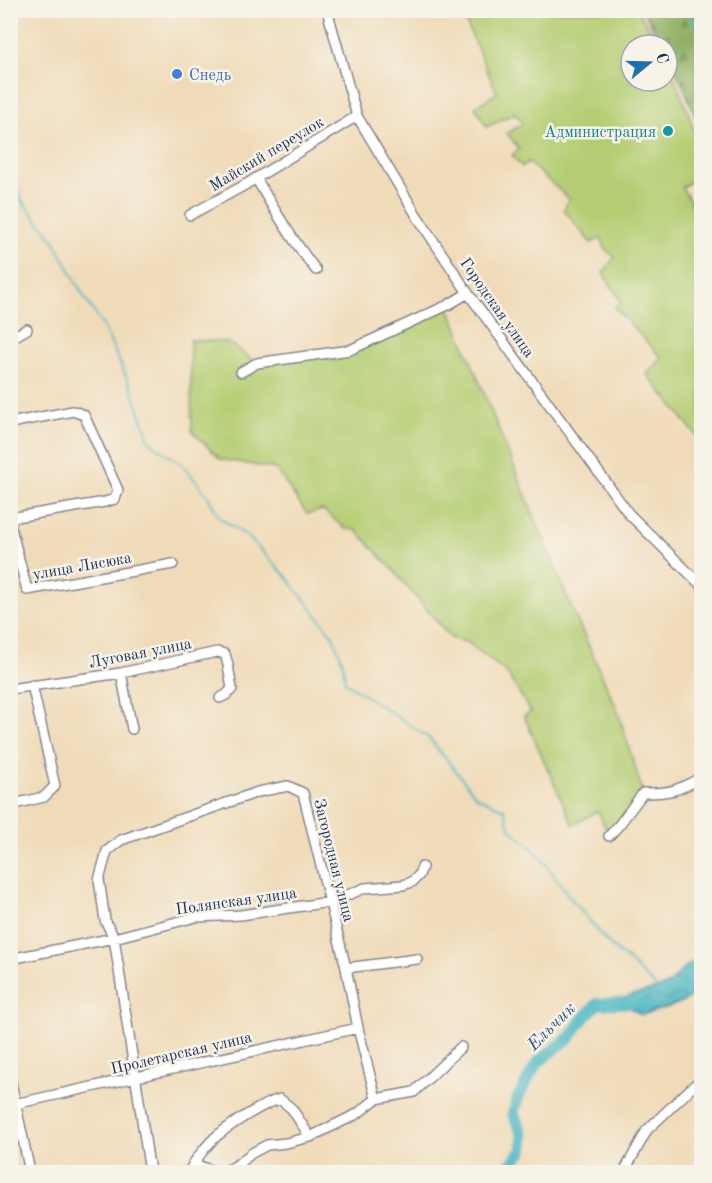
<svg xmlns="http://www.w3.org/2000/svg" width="712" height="1183" viewBox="0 0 712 1183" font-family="'Old Standard TT',serif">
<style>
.forest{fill:url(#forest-firs);stroke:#557061;stroke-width:1.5}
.green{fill:#b4cd72;stroke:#687e68;stroke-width:1.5}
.water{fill:url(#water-waves);stroke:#327390;stroke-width:1.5}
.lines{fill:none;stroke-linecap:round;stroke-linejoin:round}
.stream{stroke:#49b7c2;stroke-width:2}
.river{stroke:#49b7c2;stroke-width:12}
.minor-casing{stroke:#86858c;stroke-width:12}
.minor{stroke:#fff;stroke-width:9}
.shop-dot{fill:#3f7fe0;stroke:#f7f3e8;stroke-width:2}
.culture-dot{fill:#0f9aa8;stroke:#f7f3e8;stroke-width:2}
.labels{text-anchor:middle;stroke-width:5;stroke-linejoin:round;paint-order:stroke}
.shop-label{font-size:16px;fill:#366cbe;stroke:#f7f3e8;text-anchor:start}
.culture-label{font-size:16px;fill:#0d838f;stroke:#f7f3e8;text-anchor:end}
.street-label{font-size:16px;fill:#1b2f5e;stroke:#f7f3e8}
.water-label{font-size:18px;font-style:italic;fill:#29587c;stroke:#f7f3e8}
</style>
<defs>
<pattern id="forest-firs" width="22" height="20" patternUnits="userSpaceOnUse" patternTransform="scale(1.5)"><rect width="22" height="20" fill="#8fb064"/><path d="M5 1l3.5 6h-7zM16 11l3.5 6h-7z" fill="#749056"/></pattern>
<pattern id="water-waves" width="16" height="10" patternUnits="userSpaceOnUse" patternTransform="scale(1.5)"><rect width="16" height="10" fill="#49b7c2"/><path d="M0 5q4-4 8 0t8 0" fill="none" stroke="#3c95a1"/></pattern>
</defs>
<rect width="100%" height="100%" fill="#f7f3e8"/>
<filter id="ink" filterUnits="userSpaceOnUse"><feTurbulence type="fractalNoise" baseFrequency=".0167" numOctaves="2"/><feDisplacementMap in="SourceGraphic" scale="12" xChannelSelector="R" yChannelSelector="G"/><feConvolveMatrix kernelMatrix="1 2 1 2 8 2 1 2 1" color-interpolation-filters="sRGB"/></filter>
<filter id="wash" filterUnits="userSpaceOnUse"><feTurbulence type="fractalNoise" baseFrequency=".008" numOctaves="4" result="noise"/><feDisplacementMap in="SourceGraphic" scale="24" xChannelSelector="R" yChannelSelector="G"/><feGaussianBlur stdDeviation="1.35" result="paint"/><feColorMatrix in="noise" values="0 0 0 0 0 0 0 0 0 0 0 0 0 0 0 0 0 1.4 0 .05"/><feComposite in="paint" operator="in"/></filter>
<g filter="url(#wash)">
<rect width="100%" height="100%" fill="#f0dbb9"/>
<path class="forest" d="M643,11H701V46L699,54L702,70L701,122L696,117L686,93L667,53V45H663Z"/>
<path class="green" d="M461,11H638L660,45H631V81H667V59C680,94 702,137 701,175L682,187L701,220V441L647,374L662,358L615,308L621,301L603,273L615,257L606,250L601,238L591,243L564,210L569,199L528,162L522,167L512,155L519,149L507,133L523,124L515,113L487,127L475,107L497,93Z
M448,305L570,604L617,709L643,793L609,836L598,811L573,825L524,716L531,712L506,672L467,642L451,638L394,571L356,530L346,529L323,510L307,514L276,469L220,459L192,431L190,340L228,342L257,363L342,351Z"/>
<path class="water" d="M701,957V990C685,1004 663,1009 642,1015L622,1003V998L656,989L669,984L686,966Z"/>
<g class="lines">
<path class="stream" d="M687,10L702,39
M10,172L22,201L53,239L83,295L103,326L131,387L150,442L183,465L207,495L220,518L247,536L286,576L333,636L343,663L345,682L429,738L477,797L504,809L511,830L537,852L569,896L610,945L628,960L659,990"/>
<path class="river" d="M504,1172L523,1150V1135L513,1113L519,1096L537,1063L571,1036L581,1021L597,1004L638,1002"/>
</g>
</g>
<g filter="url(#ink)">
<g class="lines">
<defs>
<path id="minor" d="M327,10L357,116L417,216L468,293L629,514L702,586
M256,178C274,210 293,241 316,270
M190,215L245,185L357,116
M10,339L27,329
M241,372L257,363L350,350L448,305L468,293
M10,423L73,411L84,415L118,490L115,499L105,502L10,518
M10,524L27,590L173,564
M121,673L132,729
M10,689L121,673L217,652L225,654L228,665L232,689L226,695L220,698
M10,805L44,797L55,786L32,685
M609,836L619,825L643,793C671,793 677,791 702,777
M10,959L114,938L196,917L241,915L330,902L365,888L403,885L412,882L419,875L422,867
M346,968L417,959
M10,1078L30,1172
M10,1105L358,1028
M193,1164L211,1170L222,1172L234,1167L252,1153L267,1145L286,1143L310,1137
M150,1172L114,938L105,920L99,880L107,851L121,840L258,792L288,786L303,793L346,968L358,1028L376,1099
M189,1172C194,1161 208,1143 218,1135C233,1123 262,1104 280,1099L292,1109L310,1137L357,1114L376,1099L414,1092L461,1047
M624,1172L647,1130L702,1078"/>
</defs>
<use href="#minor" class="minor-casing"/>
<use href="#minor" class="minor"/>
</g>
</g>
<circle class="shop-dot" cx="177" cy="74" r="6"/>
<circle class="culture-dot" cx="668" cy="131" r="6"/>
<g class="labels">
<g class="shop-label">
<text x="189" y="80">Снедь</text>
</g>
<g class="culture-label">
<text x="656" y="137">Администрация</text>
</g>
<g class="street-label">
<text transform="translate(266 153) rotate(-31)" y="6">Майский переулок</text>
<text transform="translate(498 307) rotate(55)" y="6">Городская улица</text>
<text transform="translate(82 565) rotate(-10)" y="6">улица Лисюка</text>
<text transform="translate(140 652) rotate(-11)" y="6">Луговая улица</text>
<text transform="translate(335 860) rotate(76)" y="6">Загородная улица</text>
<text transform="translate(236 900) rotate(-8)" y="6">Полянская улица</text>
<text transform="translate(181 1052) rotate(-13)" y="6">Пролетарская улица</text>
</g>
<g class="water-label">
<text transform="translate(551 1026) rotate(-45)" y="6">Ельчик</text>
</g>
</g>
<rect width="712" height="1183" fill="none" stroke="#f7f3e8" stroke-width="36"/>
<g transform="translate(649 63) rotate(71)"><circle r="28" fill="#f7f3e8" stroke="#9fa5b1" stroke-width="1.5"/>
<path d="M0-4.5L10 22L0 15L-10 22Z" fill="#1f6fb2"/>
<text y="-9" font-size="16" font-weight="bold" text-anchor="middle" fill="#1b2f5e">С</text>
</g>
</svg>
